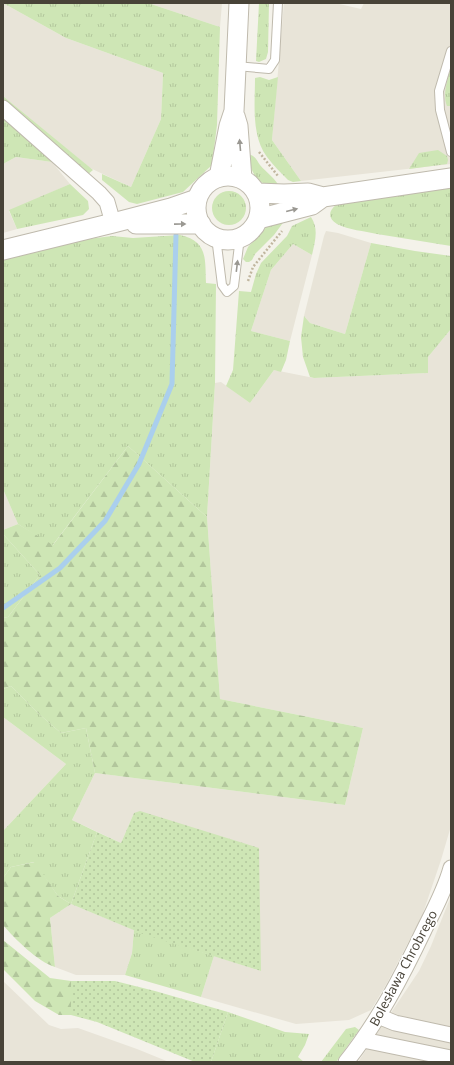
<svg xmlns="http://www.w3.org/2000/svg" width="454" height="1065" viewBox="0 0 454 1065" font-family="'Open Sans',sans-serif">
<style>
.residential{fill:#e8e4d8}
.grass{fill:url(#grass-tufts)}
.forest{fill:url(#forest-firs)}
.garden{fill:url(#garden-dots)}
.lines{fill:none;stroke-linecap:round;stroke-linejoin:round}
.stream{stroke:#aacfed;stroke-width:5}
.service-casing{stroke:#bfbaad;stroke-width:10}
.minor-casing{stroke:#bfbaad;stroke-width:17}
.tertiary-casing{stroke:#bfbaad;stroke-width:21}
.path{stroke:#c1b69f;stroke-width:2.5;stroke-dasharray:2 2;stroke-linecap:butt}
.service{stroke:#fff;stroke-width:8}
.minor{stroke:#fff;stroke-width:15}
.tertiary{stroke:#fff;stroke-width:19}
.oneway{fill:#9a9892}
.labels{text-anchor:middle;stroke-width:3.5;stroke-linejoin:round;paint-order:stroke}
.street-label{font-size:13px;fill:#484338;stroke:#fff}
</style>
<defs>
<pattern id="grass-tufts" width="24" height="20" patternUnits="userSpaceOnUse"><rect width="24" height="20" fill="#cee6b5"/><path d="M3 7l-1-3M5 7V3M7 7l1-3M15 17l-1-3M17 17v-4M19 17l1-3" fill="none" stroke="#b2c69c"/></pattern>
<pattern id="forest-firs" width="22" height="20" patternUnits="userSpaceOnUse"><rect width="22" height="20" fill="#cee6b5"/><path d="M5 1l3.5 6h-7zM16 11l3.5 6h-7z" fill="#b2c69c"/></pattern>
<pattern id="garden-dots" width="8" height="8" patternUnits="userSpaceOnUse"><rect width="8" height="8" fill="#cee6b5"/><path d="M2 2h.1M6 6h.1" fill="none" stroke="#b2c69c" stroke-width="1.8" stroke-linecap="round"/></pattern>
</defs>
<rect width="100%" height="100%" fill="#f4f2ea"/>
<path class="residential" d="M3,3L66,38L163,73L161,119L131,187L90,168L3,96Z
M148,3H222L220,27Z
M284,3H335L361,9L364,3H451V164L301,181L272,140Z
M16,157L52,162L70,184L9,211L17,229L3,233V164Z
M326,231L338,233L371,243L345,334L310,323L304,316L324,236Z
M293,244L312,255L290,341L251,331L271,270Z
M451,329V826L441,860L422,916L387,983L371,1010L349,1020L296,1024L201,997L214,956L261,971L134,813L121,843L72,820L95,773L345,805L363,728L220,699L207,517L215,383L221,382L250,403L274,370L314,378L428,373V357Z
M3,489L18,524L3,530Z
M3,717L66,764L3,831Z
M451,896V1062H358L419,971L431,946Z
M71,904L134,930L132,953L125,975H76L55,967L50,918Z
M3,981L49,1025L61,1029L78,1028L137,1049L169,1062H3Z"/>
<path class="grass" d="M3,3H148L220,27L217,125L212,165L183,192L137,204L129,202L102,180V174L131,187L161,119L163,73L66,38Z
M259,3H269L268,52L266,59L259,62L256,61Z
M451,67V106H447C442,95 448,78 451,67Z
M260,77L269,80L278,77L272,140L301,181L293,182L288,180C281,173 273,165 267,157C251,135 255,104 255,78Z
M3,96L93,170L87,175L3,103Z
M3,115L52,157V162L16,157L3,164Z
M438,150L447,156L448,160L447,164L409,169L419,153Z
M251,155C256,157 257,161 260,165C266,172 276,179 280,188C258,184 255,180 248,159V156Z
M70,184L88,201L89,209L83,215L17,229L9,210Z
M451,187V246C426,242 402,238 377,234C364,231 349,230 337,224C328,219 328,211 336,205Z
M212 208a17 17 0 1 1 34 0a17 17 0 1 1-34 0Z
M311,217C319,229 315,241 312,255L293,244L271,270L251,331L290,341L286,360L281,372L274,370L250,403L226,386L233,370L239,291L251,292L256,274L261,263L287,236L292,226Z
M285,220L274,235L255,254L252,260L249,262H246L243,259L248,247L269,224Z
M180,235C208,241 205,259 206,283L216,284L215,383L207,517L128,446L52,546L18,524L3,489V259L11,256L88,239L112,236L133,238Z
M371,243L415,251L451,256V329L428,357V373L314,378L310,377L303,357L301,337L304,316L310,323L345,334Z
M3,534L40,575L8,617L3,618Z
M11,686L39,714L61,733L86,728L95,773L72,820L97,832L71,904L58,896L34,862L11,867L3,878V831L66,764L3,717V689Z
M134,930L214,956L201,997L125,975L132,953Z
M228,1012L285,1032L309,1034L305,1045L298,1057L304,1062H211Z
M355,1027L359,1030L336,1062H321L346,1029Z"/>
<path class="forest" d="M128,446L207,517L220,699L363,728L345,805L95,773L86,728L61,733L39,714L11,686L3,689V618L8,617L40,575L3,534V530L18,524L53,545Z
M35,862L58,896L71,904L50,918L55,967C38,962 15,939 3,925V878L11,867Z
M3,940L50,978L71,981V1015H59L35,1001L3,969Z"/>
<path class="garden" d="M140,811L259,848L261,971L143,934L71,904L97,832L121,843L134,813Z
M71,981H115L155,991L228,1012L211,1062H195L97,1022L71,1015Z"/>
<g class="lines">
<path class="stream" d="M3,608L60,568L105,521L139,464L172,384L176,235"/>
<defs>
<path id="service" d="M451,51L439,91L440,110L451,152
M236,66L269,69L275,60L278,3
M216,237L222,285L227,292L234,286L240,237"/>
<path id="minor" d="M3,108L99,193L107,202L113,223
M378,1016L395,1023L451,1035
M363,1040L451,1058
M346,1062C378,1022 402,976 424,930C434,910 445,890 451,868"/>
<path id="tertiary" d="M235,116L238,126L242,179
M196 208a32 32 0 1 1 64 0a32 32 0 1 1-64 0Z
M219,177L229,126L234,111L239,3
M257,193L284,194L308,193L323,197L451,178
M258,219L312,205L323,197
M136,224H201
M3,250L113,223L171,208L197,199"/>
</defs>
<use href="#service" class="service-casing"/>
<use href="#minor" class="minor-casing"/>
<use href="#tertiary" class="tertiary-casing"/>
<path class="path" d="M259,152L278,176
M248,281L253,267L282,231"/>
<use href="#service" class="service"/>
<use href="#minor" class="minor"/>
<use href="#tertiary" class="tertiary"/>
</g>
<defs><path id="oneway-solid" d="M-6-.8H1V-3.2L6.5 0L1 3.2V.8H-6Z"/></defs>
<g class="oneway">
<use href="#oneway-solid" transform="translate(240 145) rotate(-95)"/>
<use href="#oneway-solid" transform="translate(292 210) rotate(-14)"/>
<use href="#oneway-solid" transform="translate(180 224) rotate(-1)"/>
<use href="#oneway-solid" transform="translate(237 266) rotate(-83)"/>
</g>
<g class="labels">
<g class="street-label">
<text transform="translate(403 968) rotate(-62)" y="5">Bolesława Chrobrego</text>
</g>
</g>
<rect width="454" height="1065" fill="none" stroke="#484338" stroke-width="8"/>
</svg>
